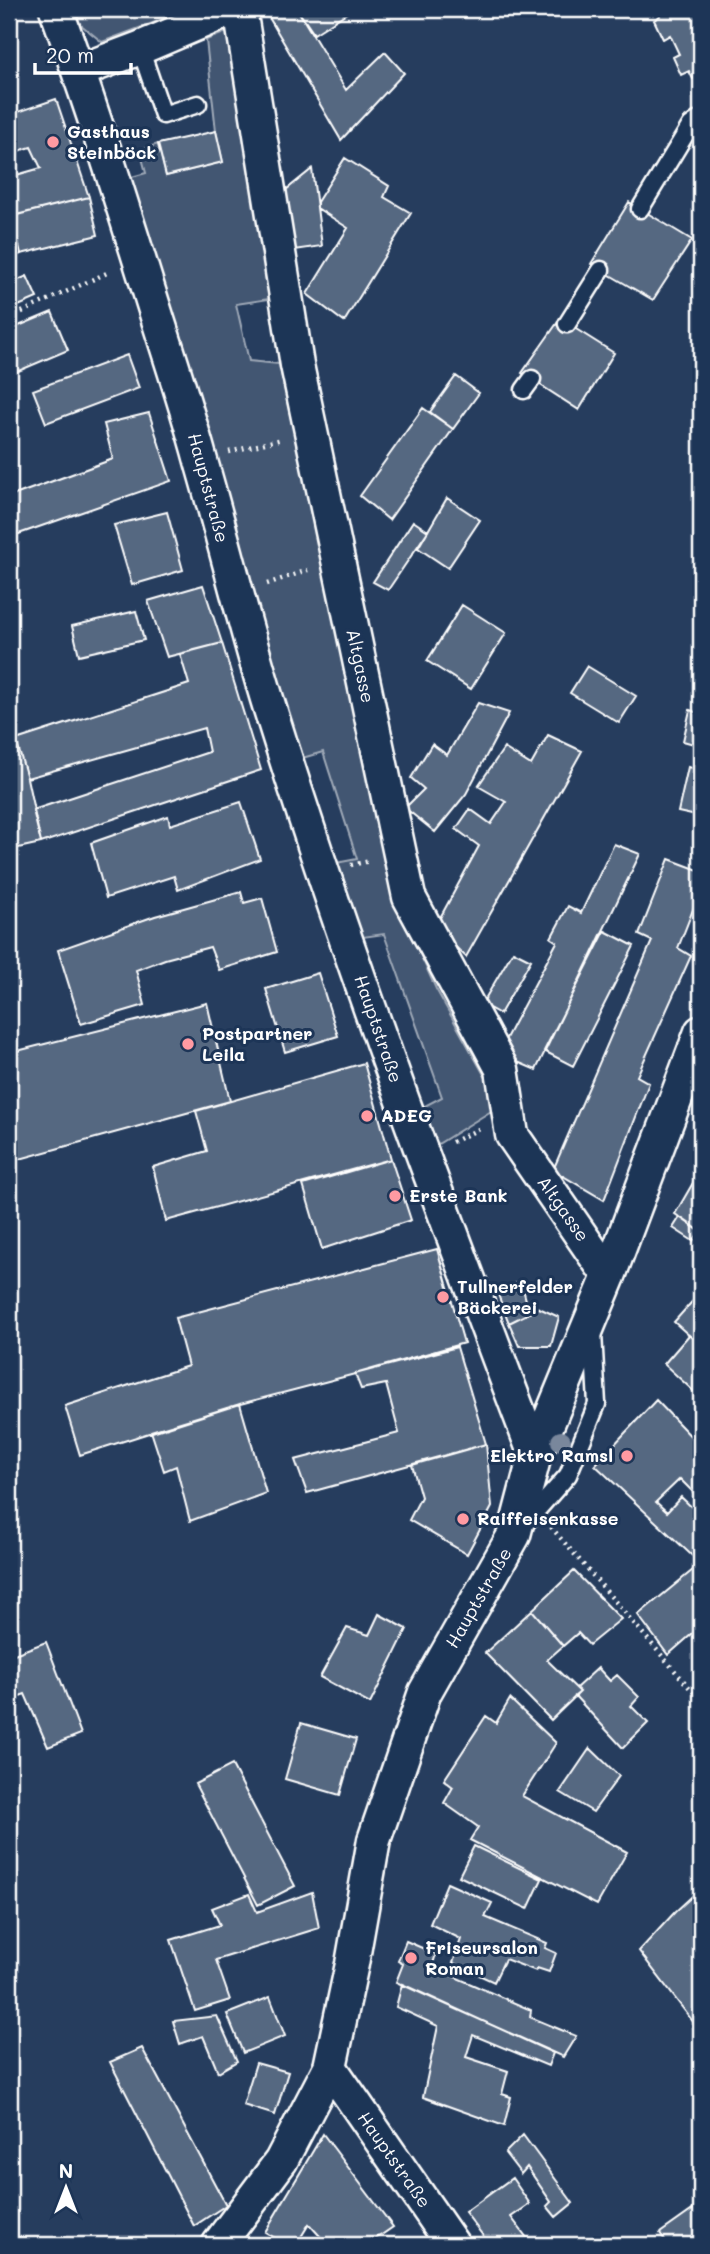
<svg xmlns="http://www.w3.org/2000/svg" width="710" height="2254" viewBox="0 0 710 2254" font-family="Mali,sans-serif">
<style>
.green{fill:#425672;stroke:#a0aab8;stroke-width:2}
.building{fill:#556781;stroke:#fff;stroke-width:2}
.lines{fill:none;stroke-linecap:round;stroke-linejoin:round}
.lane-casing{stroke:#fff;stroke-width:21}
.street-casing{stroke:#fff;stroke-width:37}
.path{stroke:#fff;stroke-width:4.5;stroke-dasharray:2 5;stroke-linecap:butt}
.lane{stroke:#1d3557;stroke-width:16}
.street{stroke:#1d3557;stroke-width:32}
.tree{fill:#79879c}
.poi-dot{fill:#ff9aa2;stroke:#1d3557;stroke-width:2.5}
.labels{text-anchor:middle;stroke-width:6;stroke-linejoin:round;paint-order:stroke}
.poi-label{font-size:18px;font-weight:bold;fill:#fff;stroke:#1d3557;text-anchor:start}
.street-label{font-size:18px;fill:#fff;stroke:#1d3557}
</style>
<rect width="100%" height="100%" fill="#263d5e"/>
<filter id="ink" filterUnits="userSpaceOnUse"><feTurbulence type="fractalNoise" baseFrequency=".0143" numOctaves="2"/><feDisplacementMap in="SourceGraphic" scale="14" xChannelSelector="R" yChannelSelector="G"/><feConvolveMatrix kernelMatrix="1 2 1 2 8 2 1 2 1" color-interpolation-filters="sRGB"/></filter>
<g filter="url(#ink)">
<path class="green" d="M75,9H190L102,42L80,24Z
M229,31L269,299L236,304L249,361L279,364L396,901L436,989L501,1105L438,1144L419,1109L442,1097L384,934L363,937L336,863L357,859L323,752L299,759L128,178L146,173L140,150L158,144L166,176L223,162L216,131L206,40Z"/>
<path class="building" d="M264,9H297L346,90L385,52L404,73L341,140Z
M297,9H353L314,34Z
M657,9H701V75L693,79L689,71L681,75L673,57L679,54L670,35L663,39L654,20L660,16Z
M56,99L89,197L9,217V177L41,168L31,147L9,154V115Z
M216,131L223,162L166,176L158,144Z
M345,158L389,186L384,197L411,213L344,322L307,294L348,228L317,208V202Z
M312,169L322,246L294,250L286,190Z
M89,197L98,235L21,254L12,216Z
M629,202L692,240L653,300L591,264Z
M12,216L21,254L9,258V217Z
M27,276L37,298L9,310V284Z
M52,312L68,350L9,375V330Z
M560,319L614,353L579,410L522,373Z
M127,355L139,388L46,423L33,390Z
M456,376L479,393L453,429L430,412Z
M423,408L453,429L389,520L360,496Z
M149,413L171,481L10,537L9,497L113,459L104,424Z
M447,498L480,520L448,568L418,548Z
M167,512L183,570L132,585L114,525Z
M413,521L428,531L388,590L373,582Z
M203,585L222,643L167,657L148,601Z
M462,605L506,633L471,689L427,661Z
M136,611L144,640L79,655L72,626Z
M222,643L261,770L41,843L33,810L209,752L204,728L27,778L16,740L189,684L180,654Z
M587,666L636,696L619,723L570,693Z
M478,703L509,713L466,794L435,832L405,808L424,789L411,778L432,744L447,755Z
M690,710L701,714V746L683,741Z
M548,735L582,751L466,957L435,927L479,846L456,829L470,809L491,824L506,802L478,786L504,748L531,765Z
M16,740L27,778L41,843L9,850V742Z
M688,767L701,770V817L678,812Z
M241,802L260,859L178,890L174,876L106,898L91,843L168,816L170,825Z
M614,844L640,854L536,1070L515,1061L504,1042L557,942L551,938L568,906L581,913Z
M669,859L701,871V889L678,948L691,956L637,1076L649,1083L604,1200L553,1170L652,941L639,935Z
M241,892L244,903L262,898L277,952L219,970L210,947L165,959L136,970L145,1005L81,1024L58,950L155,916Z
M605,931L634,946L573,1066L544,1051Z
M513,951L531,960L500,1014L482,1004Z
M318,973L338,1036L285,1052L266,989Z
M207,1003L230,1101L9,1162V1053Z
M364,1063L391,1159L166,1221L153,1167L207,1151L196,1111Z
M391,1159L411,1220L322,1249L303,1185Z
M701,1169V1232L675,1214Z
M680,1217L700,1231L693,1241L673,1228Z
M437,1249L464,1343L355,1374L240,1404L80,1455L65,1406L188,1366L175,1318Z
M521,1281L527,1304L539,1308L509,1323L497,1292Z
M698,1295L701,1298V1346L674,1322Z
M539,1308L559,1317L551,1346H519L509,1323Z
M689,1335L701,1346V1398L664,1364Z
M457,1347L486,1444L307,1493L295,1460L399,1433L386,1384L361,1389L355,1374Z
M656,1400L701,1447V1500L680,1479L656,1502L667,1512L681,1497L701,1516V1564L595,1465Z
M240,1404L266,1493L190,1521L176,1466L164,1471L151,1431Z
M486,1444L492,1507L467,1554L409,1520L421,1497L412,1465Z
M699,1565L701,1567V1626L668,1655L638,1615Z
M574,1571L621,1619L589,1645L578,1633L563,1646L532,1610Z
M532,1610L563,1646L547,1660L580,1692L551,1720L485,1653Z
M379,1614L407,1629L370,1704L320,1677L347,1628L369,1635Z
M46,1642L81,1734L48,1747L25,1694L9,1700V1656Z
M598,1668L610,1681L617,1675L639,1697L631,1706L648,1723L623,1748L575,1696L580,1692L576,1688Z
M510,1699L556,1743L522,1796L627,1852L597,1905L470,1840L478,1827L444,1803L453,1787L444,1780L486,1716L496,1723Z
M301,1723L356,1739L340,1795L285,1779Z
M590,1748L619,1776L593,1812L560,1792Z
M232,1765L295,1886L258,1905L195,1784Z
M474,1846L542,1879L528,1909L459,1876Z
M447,1883L492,1903L485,1917L547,1943L545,1948L556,1953L549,1972L537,1968L536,1971L505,1959L494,1982L453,1963L461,1939L430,1924Z
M701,1888V2032L639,1951L675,1912Z
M312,1892L319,1928L216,1960L230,2000L195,2011L171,1940L220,1925L212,1908L249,1894L257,1912Z
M406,1941L436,1954L432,1967L531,2010L530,2017L576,2036L563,2057L396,1982L403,1964L398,1961Z
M402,1984L553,2053L548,2066L473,2035L466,2057L508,2071L502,2094L511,2097L504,2126L423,2097L438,2026L396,2007Z
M270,1997L285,2036L243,2053L227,2014Z
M217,2016L237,2061L218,2072L203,2036L180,2044L173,2021Z
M142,2048L226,2205L194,2226L110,2062Z
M256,2063L288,2072L275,2115L243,2105Z
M323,2134L393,2227L367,2245H328L309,2224L296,2245H287L265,2232Z
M523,2135L573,2203L556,2217L547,2206L551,2202L527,2167L521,2174L505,2153Z
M512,2178L530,2204L511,2217L527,2238L517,2245H490L465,2212Z
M701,2204V2245H668L660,2233Z"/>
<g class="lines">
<defs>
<path id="lane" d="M140,48L163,115L198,104
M640,209L691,125L701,118
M567,324L601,270
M524,390L532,379
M523,1526L568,1475L597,1404L593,1333"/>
<path id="street" d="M56,9C92,107 123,207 154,307C170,358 187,409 201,461C225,544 245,629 271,712C349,963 442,1209 535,1455
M240,9L297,365L409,897L502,1069L512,1135L609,1276
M79,71L140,48L232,9
M330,2067L453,2245
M218,2245L281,2161L330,2067L352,1964L374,1840L425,1692L514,1535L535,1455L609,1276L701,1032"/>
</defs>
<use href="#lane" class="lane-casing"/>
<use href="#street" class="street-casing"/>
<path class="path" d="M9,318L109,272
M229,452L282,439
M267,584L308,570
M351,865L370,861
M452,1142L479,1129
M551,1527L701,1701"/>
<use href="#lane" class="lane"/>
<use href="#street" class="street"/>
</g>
<circle class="tree" cx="561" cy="1441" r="10"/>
</g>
<g class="poi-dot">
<circle cx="53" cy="142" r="7"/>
<circle cx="188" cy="1044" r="7"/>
<circle cx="367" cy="1116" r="7"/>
<circle cx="395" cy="1196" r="7"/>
<circle cx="443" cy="1297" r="7"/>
<circle cx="627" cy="1456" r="7"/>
<circle cx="463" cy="1519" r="7"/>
<circle cx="411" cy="1958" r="7"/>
</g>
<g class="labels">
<g class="poi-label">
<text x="67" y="138">Gasthaus<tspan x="67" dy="21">Steinböck</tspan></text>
<text x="202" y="1040">Postpartner<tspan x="202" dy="21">Leila</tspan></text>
<text x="381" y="1122">ADEG</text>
<text x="409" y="1202">Erste Bank</text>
<text x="457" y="1293">Tullnerfelder<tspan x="457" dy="21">Bäckerei</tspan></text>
<text x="613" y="1462" text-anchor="end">Elektro Ramsl</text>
<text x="477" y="1525">Raiffeisenkasse</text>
<text x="425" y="1954">Friseursalon<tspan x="425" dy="21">Roman</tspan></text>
</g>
<g class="street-label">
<text transform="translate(208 488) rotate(75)" y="6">Hauptstraße</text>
<text transform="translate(360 666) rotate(78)" y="6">Altgasse</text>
<text transform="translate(378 1029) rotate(71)" y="6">Hauptstraße</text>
<text transform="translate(563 1209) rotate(55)" y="6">Altgasse</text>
<text transform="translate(479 1598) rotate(-60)" y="6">Hauptstraße</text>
<text transform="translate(394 2160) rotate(55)" y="6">Hauptstraße</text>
</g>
</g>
<rect width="710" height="2254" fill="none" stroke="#1d3557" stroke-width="35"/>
<rect x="18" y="18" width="675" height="2219" fill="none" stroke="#fff" stroke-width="2.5" filter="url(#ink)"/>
<g transform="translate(66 2188)" stroke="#1d3557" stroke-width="5" paint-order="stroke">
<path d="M0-5L12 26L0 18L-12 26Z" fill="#ffffff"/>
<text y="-10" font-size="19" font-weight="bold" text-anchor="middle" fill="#ffffff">N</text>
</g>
<path d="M35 63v10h96v-10" fill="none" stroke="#ffffff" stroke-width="3.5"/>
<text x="46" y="63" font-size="21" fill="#ffffff" stroke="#1d3557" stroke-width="5" paint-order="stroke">20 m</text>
</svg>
